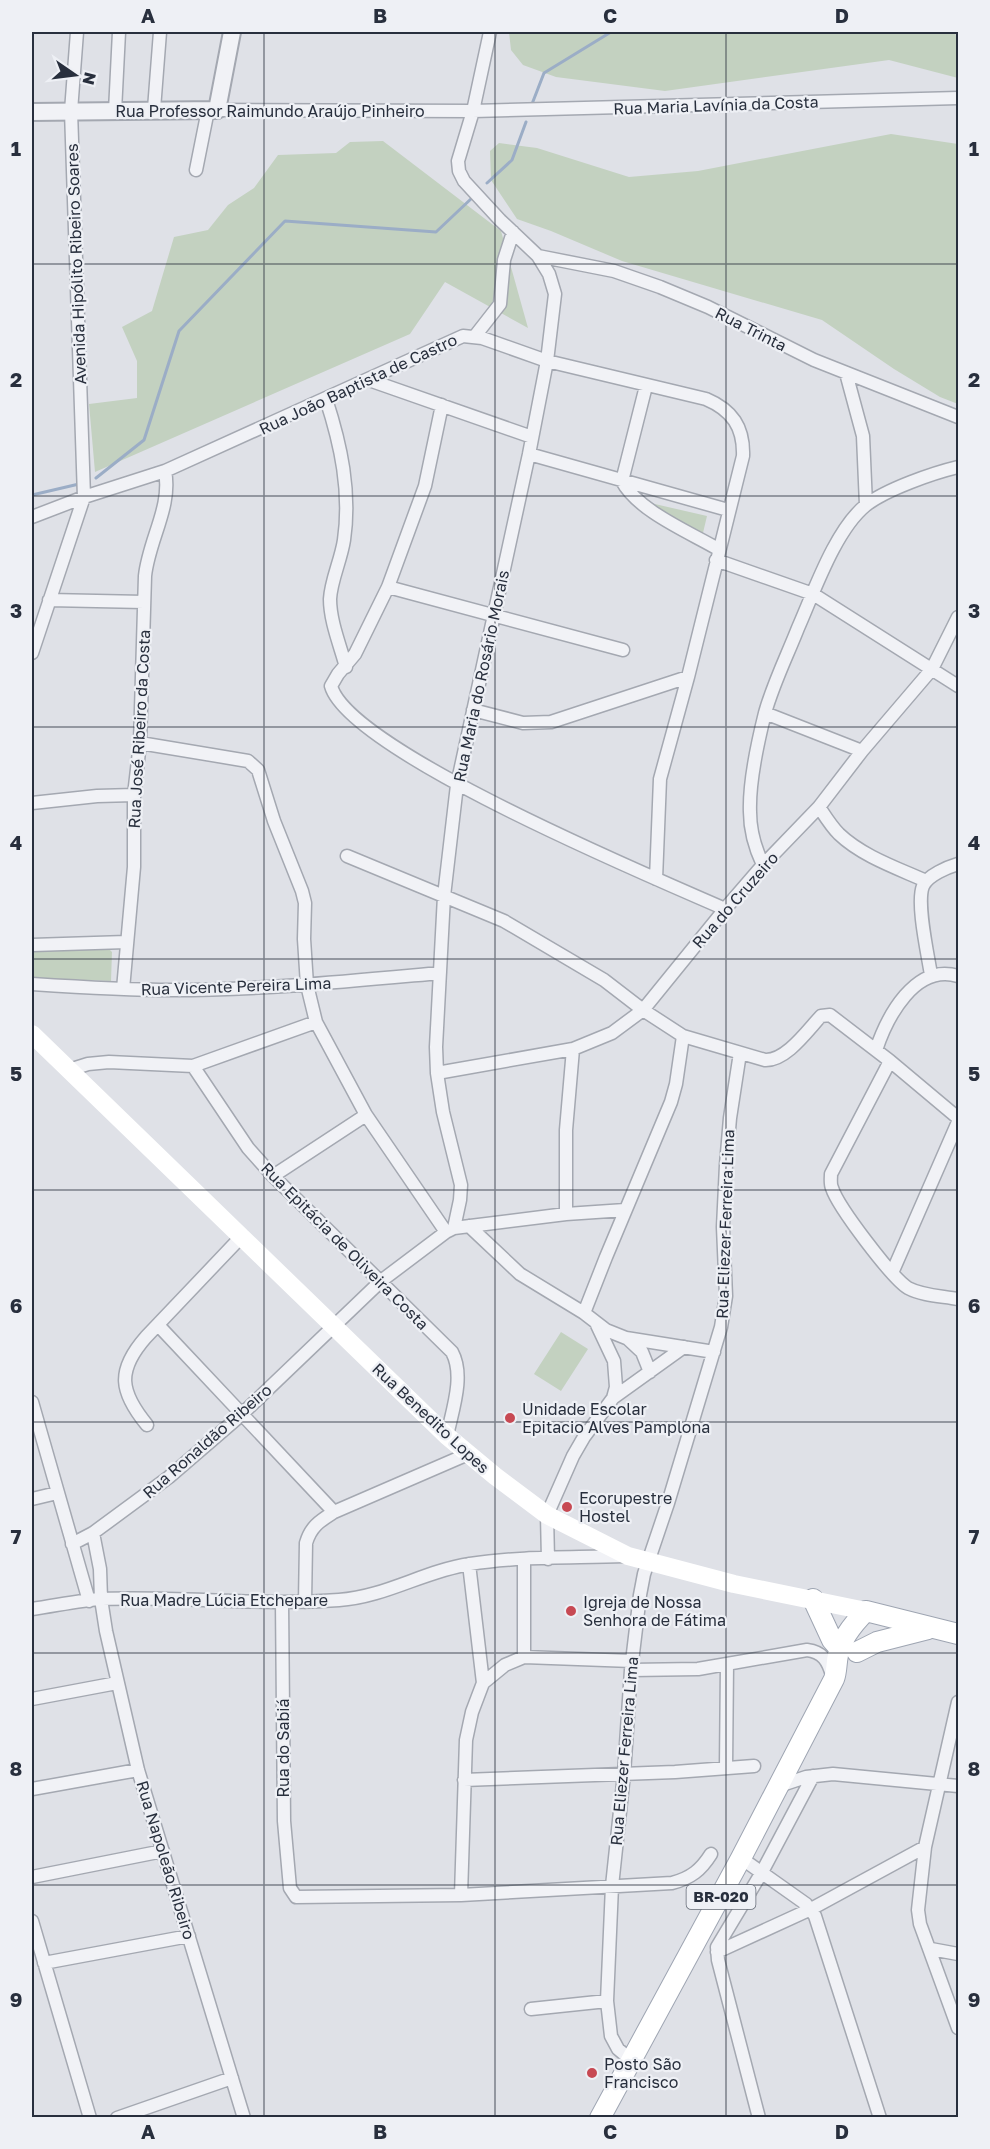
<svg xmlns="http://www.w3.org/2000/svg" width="990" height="2149" viewBox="0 0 990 2149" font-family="'Golos Text',sans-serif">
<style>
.green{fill:#c3d1c0}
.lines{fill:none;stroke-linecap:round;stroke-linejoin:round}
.stream{stroke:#9badc6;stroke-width:3}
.minor-casing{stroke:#a4a8b1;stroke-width:15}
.tertiary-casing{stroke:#a4a8b1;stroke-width:20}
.primary-casing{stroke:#9ea5b2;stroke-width:22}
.minor{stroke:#f1f2f6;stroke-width:12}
.tertiary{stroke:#f1f2f6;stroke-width:16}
.secondary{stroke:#fff;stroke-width:18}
.primary{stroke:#fff;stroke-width:20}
.grid{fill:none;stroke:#282f3d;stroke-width:1.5;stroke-opacity:0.55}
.poi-dot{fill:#c74953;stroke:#eef0f5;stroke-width:2}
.labels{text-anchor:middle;stroke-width:4.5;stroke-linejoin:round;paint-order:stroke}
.shield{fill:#eef0f5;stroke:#636974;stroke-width:1.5}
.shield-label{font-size:15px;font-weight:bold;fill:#282f3d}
.street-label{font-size:16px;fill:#282f3d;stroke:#eef0f5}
.poi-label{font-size:16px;fill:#282f3d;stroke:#eef0f5;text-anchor:start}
.neatline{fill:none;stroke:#282f3d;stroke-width:2}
.grid-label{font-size:20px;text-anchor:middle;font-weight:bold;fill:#282f3d}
</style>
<rect width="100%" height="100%" fill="#dfe1e7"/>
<path class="green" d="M509,32H955L958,45V78L889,60L665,91L556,77L523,65L511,50Z
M891,134L958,144V404L940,397L894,369L822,320L622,261L551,231L517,219L491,180L490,151L499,143L537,148L629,177L698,171Z
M383,141L501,231L528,328L445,282L410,334L95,472L89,404L137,398V361L122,327L152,311L174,237L208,230L228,205L254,188L278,155L336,153L350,142Z
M633,499L707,516L702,537Z
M49,948L109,949L112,952L111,981L32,978V950Z
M561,1332L588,1349L561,1391L534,1374Z"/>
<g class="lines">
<path class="stream" d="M532,104L544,73L611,32
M487,183L512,160L526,122
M96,478L144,440L179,331L285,221L436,232L473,197
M32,495L79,484"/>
<defs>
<path id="minor" d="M154,109L160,32
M217,110L473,111L958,98
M115,111L119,32
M196,170L208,110
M538,256L614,271L660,287L708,307L814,360L958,417
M475,336L500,304L504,260L513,232
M846,373L863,436L866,505
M369,380L532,437
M646,386L622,481C638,511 689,532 718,549
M326,399C341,445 351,492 344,540C341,560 331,580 330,599C330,621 340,645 346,667
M442,405L425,486L388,587L355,654L338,674L331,686C349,751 655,878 725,909
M529,454L728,510
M32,517L84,497L165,471L463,336L482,338L547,361L706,399C732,410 744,427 743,456L688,677L660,779L656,879
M716,560L813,594L958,686
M388,587L623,650
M49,600L144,602
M32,653L84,497L71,111L77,32
M473,710L523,723L551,722L688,677
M765,713L862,751
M140,743L248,761L258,770L274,821L302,891L305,903L304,939L307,985L316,1022L366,1115L446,1232
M32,803L97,796L134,795
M819,807C825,816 831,826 839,834C862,856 897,868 926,881
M347,856L504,921L604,980L643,1010L683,1036L765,1060C786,1061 807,1031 821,1016L830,1015L890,1061
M763,865C755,848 750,831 750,812C749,785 758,741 765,713C773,684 787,656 798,628C814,592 835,530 866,505C887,489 933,473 958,467
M32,945L126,942
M931,975C928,955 916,903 923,886C928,875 948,867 958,864
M32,984C78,987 125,990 172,990C262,990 351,981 440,973
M123,989L134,867V795L140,743L145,576C149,539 172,507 165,471
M876,1050C887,1017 915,963 958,976
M193,1066L248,1148L273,1176L452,1352C465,1376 452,1411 447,1436
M69,1070L88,1064L109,1062L193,1066L316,1022
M437,1073L573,1049L612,1033L643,1010L725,909L763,865L819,807L862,751L932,669L958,617
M958,1118L890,1061L831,1174C831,1178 830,1184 832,1188C838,1207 892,1278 908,1288C923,1296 943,1296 958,1299
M273,1176L366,1115
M566,1214V1130L573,1049
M469,1226L520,1274L584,1313L606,1330L626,1338L714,1352
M454,1228L460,1200L461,1185L443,1112L437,1073L436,1047L444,896L457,785L529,454L547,361L555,294L549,274L538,256L500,220L464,181L459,171L458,161L473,111L490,32
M892,1273L958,1122
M584,1313L606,1257L671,1102L676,1084L683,1036
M158,1325L334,1512
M627,1338L642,1352L650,1372
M613,1398L684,1347
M32,1402L89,1601
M147,1425C120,1392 116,1371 146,1337L242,1236
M32,1499L57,1493
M93,1533L100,1569L101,1599L106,1631L138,1770L244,2118
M72,1544L93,1533L169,1477L241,1415L381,1281L446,1232L454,1228L566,1214L625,1210
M548,1559L547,1515L573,1456L584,1437L613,1398L616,1387L614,1361L597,1325
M524,1560V1657
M282,1602L284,1821L290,1888L296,1897L461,1895L672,1883C691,1878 701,1870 711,1854
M305,1602L306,1543C311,1526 320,1521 334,1512L468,1454
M32,1609C55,1606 79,1600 103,1599C182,1596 261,1606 339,1600C385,1597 424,1571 470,1564C520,1556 573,1558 624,1556
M631,1670L698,1669L807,1650C823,1652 828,1661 832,1675
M483,1683L505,1665L524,1657L632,1661
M32,1699L117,1683
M958,1702L925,1847L918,1910L920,1924L958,2028
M726,1767L727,1664
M464,1780L675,1772L754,1766
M779,1786L806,1777L833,1774L958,1786
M32,1789L138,1770
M741,1858L806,1904L815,1916L880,2118
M32,1877L163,1851
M461,1895L466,1740L472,1712L483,1683L469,1564
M32,1921L90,2118
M931,1949L958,1954
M717,1952L811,1909L925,1847
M44,1963L189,1936
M531,2009L607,2001
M630,2059L618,2049L611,2036L607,2001L612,1886L624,1774L631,1670L640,1595L644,1574L668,1503L721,1327L726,1296L723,1227L726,1165L730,1118L740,1053
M117,2118L232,2078
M759,2118L718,1960L717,1947L762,1872L813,1776"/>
<path id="tertiary" d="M32,112L217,110L232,32"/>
<path id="primary" d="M813,1599L832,1640L840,1649
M866,1611L958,1634
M857,1652L877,1642L928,1629
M600,2118L741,1858L834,1679C837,1671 836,1664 838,1655C841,1639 855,1622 866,1611"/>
</defs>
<use href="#minor" class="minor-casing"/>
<use href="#tertiary" class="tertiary-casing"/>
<use href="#primary" class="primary-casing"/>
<use href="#minor" class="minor"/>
<use href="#tertiary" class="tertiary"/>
<path class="secondary" d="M32,1034L447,1436L495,1476L547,1515L628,1556L734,1584L866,1611"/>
<use href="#primary" class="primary"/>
</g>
<path class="grid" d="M264,32V2118M495,32V2118M726,32V2118M32,264H958M32,496H958M32,727H958M32,959H958M32,1190H958M32,1422H958M32,1653H958M32,1885H958"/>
<g class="poi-dot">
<circle cx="510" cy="1418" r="6"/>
<circle cx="567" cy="1507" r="6"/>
<circle cx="571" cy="1611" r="6"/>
<circle cx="592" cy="2073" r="6"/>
</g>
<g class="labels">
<rect class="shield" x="686.5" y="1885" width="69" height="24" rx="4.5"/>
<g class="shield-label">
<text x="721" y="1902">BR-020</text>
</g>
<g class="street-label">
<text transform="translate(716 105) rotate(-2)" y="6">Rua Maria Lavínia da Costa</text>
<text x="270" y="117">Rua Professor Raimundo Araújo Pinheiro</text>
<text transform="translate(76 264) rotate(-92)" y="6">Avenida Hipólito Ribeiro Soares</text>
<text transform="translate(751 329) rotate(27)" y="6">Rua Trinta</text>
<text transform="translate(358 384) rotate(-25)" y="6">Rua João Baptista de Castro</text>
<text transform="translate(481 676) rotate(-78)" y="6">Rua Maria do Rosário Morais</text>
<text transform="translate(139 729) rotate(-87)" y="6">Rua José Ribeiro da Costa</text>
<text transform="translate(735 900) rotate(-49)" y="6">Rua do Cruzeiro</text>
<text transform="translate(236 986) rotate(-2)" y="6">Rua Vicente Pereira Lima</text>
<text transform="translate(725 1224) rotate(-88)" y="6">Rua Eliezer Ferreira Lima</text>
<text transform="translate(345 1246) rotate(45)" y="6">Rua Epitácia de Oliveira Costa</text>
<text transform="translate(431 1418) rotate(43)" y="6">Rua Benedito Lopes</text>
<text transform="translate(207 1441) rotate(-41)" y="6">Rua Ronaldão Ribeiro</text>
<text x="224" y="1606">Rua Madre Lúcia Etchepare</text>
<text transform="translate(283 1748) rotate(-90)" y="6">Rua do Sabiá</text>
<text transform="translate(624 1751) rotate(-85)" y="6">Rua Eliezer Ferreira Lima</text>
<text transform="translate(166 1860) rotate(73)" y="6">Rua Napoleão Ribeiro</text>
</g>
<g class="poi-label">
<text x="522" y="1415">Unidade Escolar<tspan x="522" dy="18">Epitacio Alves Pamplona</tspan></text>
<text x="579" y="1504">Ecorupestre<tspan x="579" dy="18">Hostel</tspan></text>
<text x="583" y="1608">Igreja de Nossa<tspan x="583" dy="18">Senhora de Fátima</tspan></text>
<text x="604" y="2070">Posto São<tspan x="604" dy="18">Francisco</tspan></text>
</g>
</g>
<rect width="990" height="2149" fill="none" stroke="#eef0f5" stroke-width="66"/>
<g transform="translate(75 75) rotate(104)" stroke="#eef0f5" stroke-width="4.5" paint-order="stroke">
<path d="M0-4.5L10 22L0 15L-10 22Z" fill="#282f3d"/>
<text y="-9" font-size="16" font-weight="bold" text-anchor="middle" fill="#282f3d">N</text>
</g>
<rect x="33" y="33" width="924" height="2083" class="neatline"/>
<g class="grid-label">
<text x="148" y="23">A</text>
<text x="380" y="23">B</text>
<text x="610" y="23">C</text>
<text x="842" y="23">D</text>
<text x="16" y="156">1</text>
<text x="974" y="156">1</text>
<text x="16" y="387">2</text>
<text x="974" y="387">2</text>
<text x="16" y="618">3</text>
<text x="974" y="618">3</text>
<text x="16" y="850">4</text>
<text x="974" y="850">4</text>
<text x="16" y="1081">5</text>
<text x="974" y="1081">5</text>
<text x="16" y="1313">6</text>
<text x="974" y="1313">6</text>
<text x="16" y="1544">7</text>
<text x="974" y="1544">7</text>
<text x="16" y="1776">8</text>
<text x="974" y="1776">8</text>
<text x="16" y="2007">9</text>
<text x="974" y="2007">9</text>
<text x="148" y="2139">A</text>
<text x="380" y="2139">B</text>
<text x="610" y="2139">C</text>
<text x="842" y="2139">D</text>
</g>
</svg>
